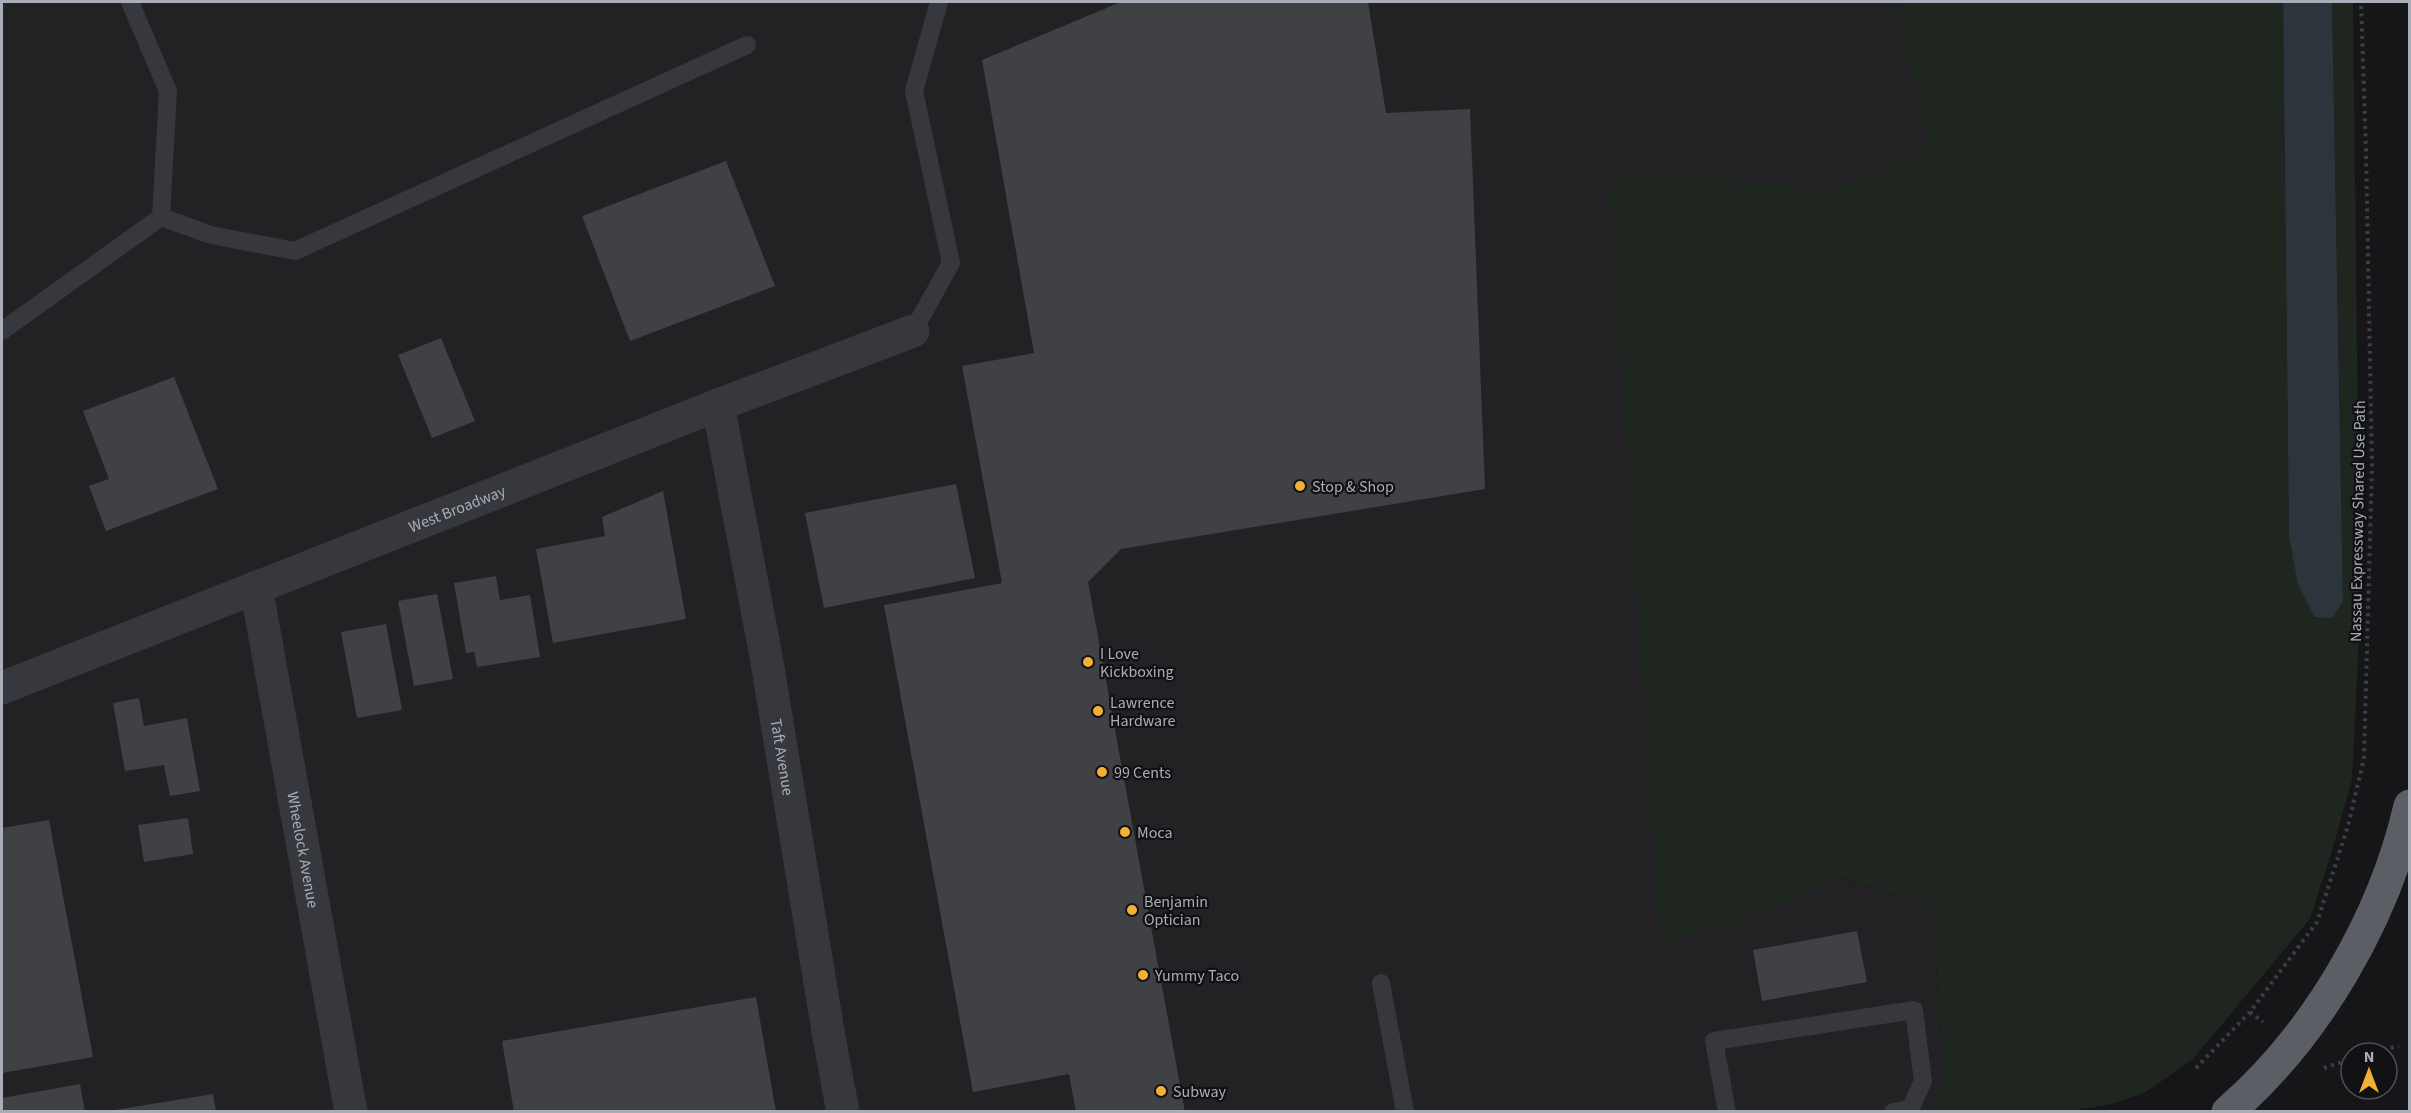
<svg xmlns="http://www.w3.org/2000/svg" width="2411" height="1113" viewBox="0 0 2411 1113" font-family="'Source Sans 3',sans-serif">
<style>
.built{fill:#222225}
.green{fill:#1e261f}
.water{fill:#2c353c}
.building{fill:#404145}
.lines{fill:none;stroke-linecap:round;stroke-linejoin:round}
.path{stroke:#3d3f44;stroke-width:4;stroke-dasharray:3 4.5;stroke-linecap:butt}
.service{stroke:#37383d;stroke-width:18}
.minor{stroke:#37383d;stroke-width:33}
.trunk{stroke:#5b5e65;stroke-width:33}
.poi-dot{fill:#f2b134;stroke:#111113;stroke-width:2}
.labels{text-anchor:middle;stroke-width:4.5;stroke-linejoin:round;paint-order:stroke}
.poi-label{font-size:16px;fill:#a8adb8;stroke:#111113;text-anchor:start}
.street-label{font-size:16px;fill:#a8adb8;stroke:#111113}
</style>
<rect width="100%" height="100%" fill="#161618"/>
<path class="built" d="M2,2H1896L1898,24L1929,148L1834,191L1635,171L1728,927L1840,878L1932,907L1944,1080L1930,1111L2,1112Z"/>
<path class="green" d="M1896,2H2283L2289,535L2343,601L2332,2H2353L2360,616L2352,780L2331,854L2310,919L2193,1059L2146,1092L2112,1104L2071,1111H1930L1944,1080L1932,907L1841,878L1728,927L1660,944L1609,187L1634,171L1834,190L1929,148L1898,24Z"/>
<path class="water" d="M2283,2H2332L2343,601L2332,618L2315,617L2298,585L2289,535Z"/>
<path class="building" d="M1121,2H1368L1386,113L1470,109L1485,489L1121,549L1088,582L1185,1112H1076L1069,1074L973,1092L884,605L1002,583L962,366L1034,353L982,60Z
M726,161L775,286L630,341L582,216Z
M441,338L475,421L432,438L398,355Z
M174,377L218,489L106,531L89,486L109,479L83,411Z
M956,484L975,578L824,608L805,513Z
M663,491L686,619L553,643L536,549L605,536L602,517Z
M496,576L500,600L530,595L540,657L477,667L474,652L466,653L454,583Z
M437,594L453,679L414,686L398,601Z
M386,624L402,710L357,718L341,632Z
M139,698L144,726L187,718L200,791L170,796L164,765L125,771L113,703Z
M188,818L193,854L144,862L138,825Z
M49,820L93,1057L2,1073V828Z
M1857,931L1867,982L1762,1001L1753,950Z
M756,997L776,1112H514L502,1041Z
M80,1084L85,1112H2V1098Z
M213,1094L216,1112H115V1110Z"/>
<g class="lines">
<path class="path" d="M2250,1012L2263,1022
M2369,1053L2399,1046
M2196,1068L2250,1012L2317,922L2348,826L2364,758L2372,466L2366,151L2361,2
M2324,1068L2351,1059"/>
<path class="service" d="M130,2L168,91L161,217
M2,331L161,217L211,235L295,251L747,45
M913,331L951,263L914,91L939,2
M1381,983L1405,1112
M1727,1112L1714,1041L1914,1010L1923,1081L1910,1109L1893,1112"/>
<g class="minor">
<path id="s1" d="M718,405L766,656L829,1037L843,1112"/>
<path id="s2" d="M256,587L351,1112"/>
<path id="s3" d="M2,688L718,405L913,331"/>
</g>
<path class="trunk" d="M2228,1112C2316,1036 2384,919 2410,806"/>
</g>
<g class="poi-dot">
<circle cx="1300" cy="486" r="6"/>
<circle cx="1088" cy="662" r="6"/>
<circle cx="1098" cy="711" r="6"/>
<circle cx="1102" cy="772" r="6"/>
<circle cx="1125" cy="832" r="6"/>
<circle cx="1132" cy="910" r="6"/>
<circle cx="1143" cy="975" r="6"/>
<circle cx="1161" cy="1091" r="6"/>
</g>
<g class="labels">
<g class="poi-label">
<text x="1312" y="492">Stop &amp; Shop</text>
<text x="1100" y="659">I Love<tspan x="1100" dy="18">Kickboxing</tspan></text>
<text x="1110" y="708">Lawrence<tspan x="1110" dy="18">Hardware</tspan></text>
<text x="1114" y="778">99 Cents</text>
<text x="1137" y="838">Moca</text>
<text x="1144" y="907">Benjamin<tspan x="1144" dy="18">Optician</tspan></text>
<text x="1155" y="981">Yummy Taco</text>
<text x="1173" y="1097">Subway</text>
</g>
<g class="street-label">
<text dy="6" stroke="none"><textPath href="#s3" startOffset="489">West Broadway</textPath></text>
<text transform="translate(2357 521) rotate(-89)" y="6">Nassau Expressway Shared Use Path</text>
<text dy="6" stroke="none"><textPath href="#s1" startOffset="358">Taft Avenue</textPath></text>
<text dy="6" stroke="none"><textPath href="#s2" startOffset="267">Wheelock Avenue</textPath></text>
</g>
</g>
<rect width="2411" height="1113" fill="none" stroke="#a8adb8" stroke-width="6"/>
<g transform="translate(2369 1071)"><circle r="28" fill="#111113" stroke="#4d4f55" stroke-width="1.5"/>
<path d="M0-4.5L10 22L0 15L-10 22Z" fill="#f2b134"/>
<text y="-9" font-size="16" font-weight="bold" text-anchor="middle" fill="#a8adb8">N</text>
</g>
</svg>
